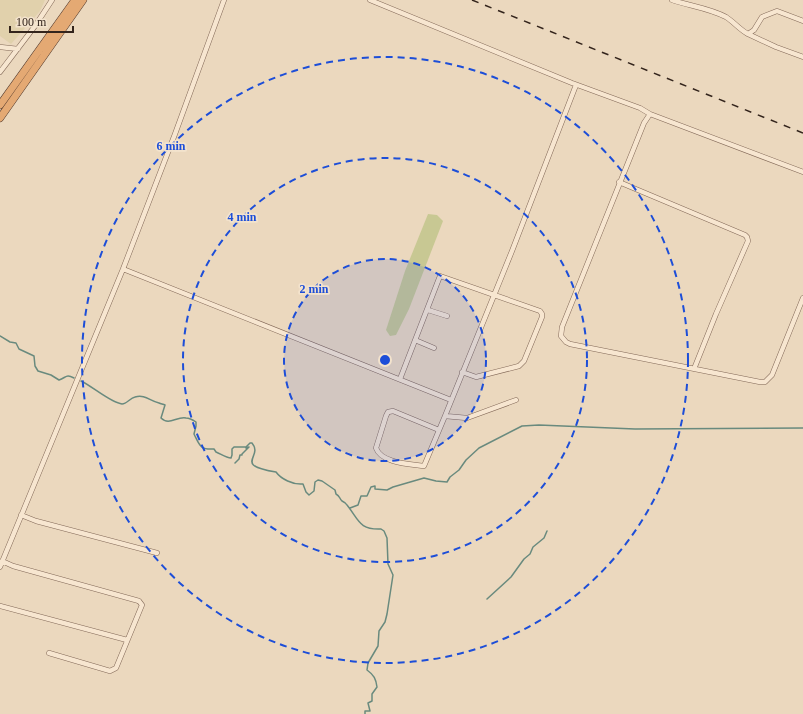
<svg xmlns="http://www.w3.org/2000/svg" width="803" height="714" viewBox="0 0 803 714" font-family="'Times New Roman',serif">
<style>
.farmland{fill:#e1d1ac}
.green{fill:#c8c893}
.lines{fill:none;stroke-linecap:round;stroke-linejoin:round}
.stream{stroke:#698a7e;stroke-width:1.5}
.minor-casing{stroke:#836958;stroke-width:5.5}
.trunk-casing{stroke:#50382c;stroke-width:8}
.minor{stroke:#f7e6d0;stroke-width:4.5}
.trunk{stroke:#e4a973;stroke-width:7}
.rail{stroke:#33241c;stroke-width:1.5;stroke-dasharray:7 7;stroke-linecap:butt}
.ring{fill:none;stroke:#1d4ed8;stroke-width:2;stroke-dasharray:7 5}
.centre{fill:#1d4ed8;stroke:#f3e3cd;stroke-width:2}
.ring-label{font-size:12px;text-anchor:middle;font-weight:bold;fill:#1d4ed8;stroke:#f3e3cd;stroke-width:3.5;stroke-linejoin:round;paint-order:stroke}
</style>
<rect width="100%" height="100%" fill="#ebd8be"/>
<path class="farmland" d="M0,0H45L40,11L11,44L0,36Z"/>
<path class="green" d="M428,214L437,215L443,221L409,309L396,335L390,336L386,330L405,271Z"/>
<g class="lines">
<path class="stream" d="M0,336L10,342L16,343L19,349L34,356L35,366L38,371L51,375L59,380C67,377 66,374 74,378
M81,381C92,386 111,403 122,404C127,404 130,398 135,397C145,394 150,401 159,403C161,404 163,404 165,405L161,418C169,426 177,416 186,418C189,418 193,420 196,422V426L194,434C200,446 200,450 214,449L216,452C221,454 226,458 231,458L232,455V449L234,447H246L250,443H252C264,457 232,465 276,472C281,479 293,485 303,484L306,492L309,495L314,491L315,482L318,480L322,481L335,490L336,494C340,496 339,498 342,501C344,502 346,503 347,505C359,520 359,530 381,529L384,531L387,538L388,564L393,575L387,614L385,622L379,631L378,646L368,663L367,670C374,675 376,679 377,687L372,694V701L368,703L370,711H365V714
M235,463L239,459L240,455H242V454L249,447L246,448
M350,508L358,505L361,496H367L371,487L375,486V489L387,490L393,487L424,478L436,481L447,482L450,477L459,470L466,460L479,448L522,426L539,425L635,429L803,428
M487,599L511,577L524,559L530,554L533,547L544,538L547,531"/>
<defs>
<path id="minor" d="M370,0L572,83L640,108L650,114
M672,0C690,6 709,8 726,17C734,22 739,29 748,34L754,30L762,17L777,11L803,21
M748,34L776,47L803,57
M0,47L18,49
M0,72L35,26L52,0
M803,172L650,114L644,123L562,327L561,336L566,342L570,344L760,382H765L772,375L803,298
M619,182L745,235L747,237L748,241L716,314L694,369
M123,269L451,400
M428,310L447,316
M415,340L434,348
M400,379L440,276L540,311L542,314V317L524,361L519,366L476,377L462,372
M445,416L467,418L516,400
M439,430L393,411L388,412L386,416L376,448C381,463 409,464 424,466L445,416L512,251L576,85
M21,515L36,521L157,553
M2,561L13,566L139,601L142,605L116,668L110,671L49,653
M0,567L123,269L175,134L224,0
M0,606L127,640"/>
<path id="trunk" d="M0,105L75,0
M0,118L83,0"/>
</defs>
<use href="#minor" class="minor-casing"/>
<use href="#trunk" class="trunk-casing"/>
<use href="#minor" class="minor"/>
<use href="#trunk" class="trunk"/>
<path class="rail" d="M472,0L803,133"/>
</g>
<circle cx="385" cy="360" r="101" fill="#1d4ed8" fill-opacity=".12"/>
<g class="ring">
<circle cx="385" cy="360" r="101"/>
<circle cx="385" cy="360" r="202"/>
<circle cx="385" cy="360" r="303"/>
</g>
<circle cx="385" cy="360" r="6" class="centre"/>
<g class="ring-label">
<text x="171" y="150">6 min</text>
<text x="242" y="221">4 min</text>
<text x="314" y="293">2 min</text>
</g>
<path d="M10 26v6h63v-6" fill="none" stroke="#33241c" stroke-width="2"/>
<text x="16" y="26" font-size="12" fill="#33241c" stroke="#f3e3cd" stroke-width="3" paint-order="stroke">100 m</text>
</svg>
